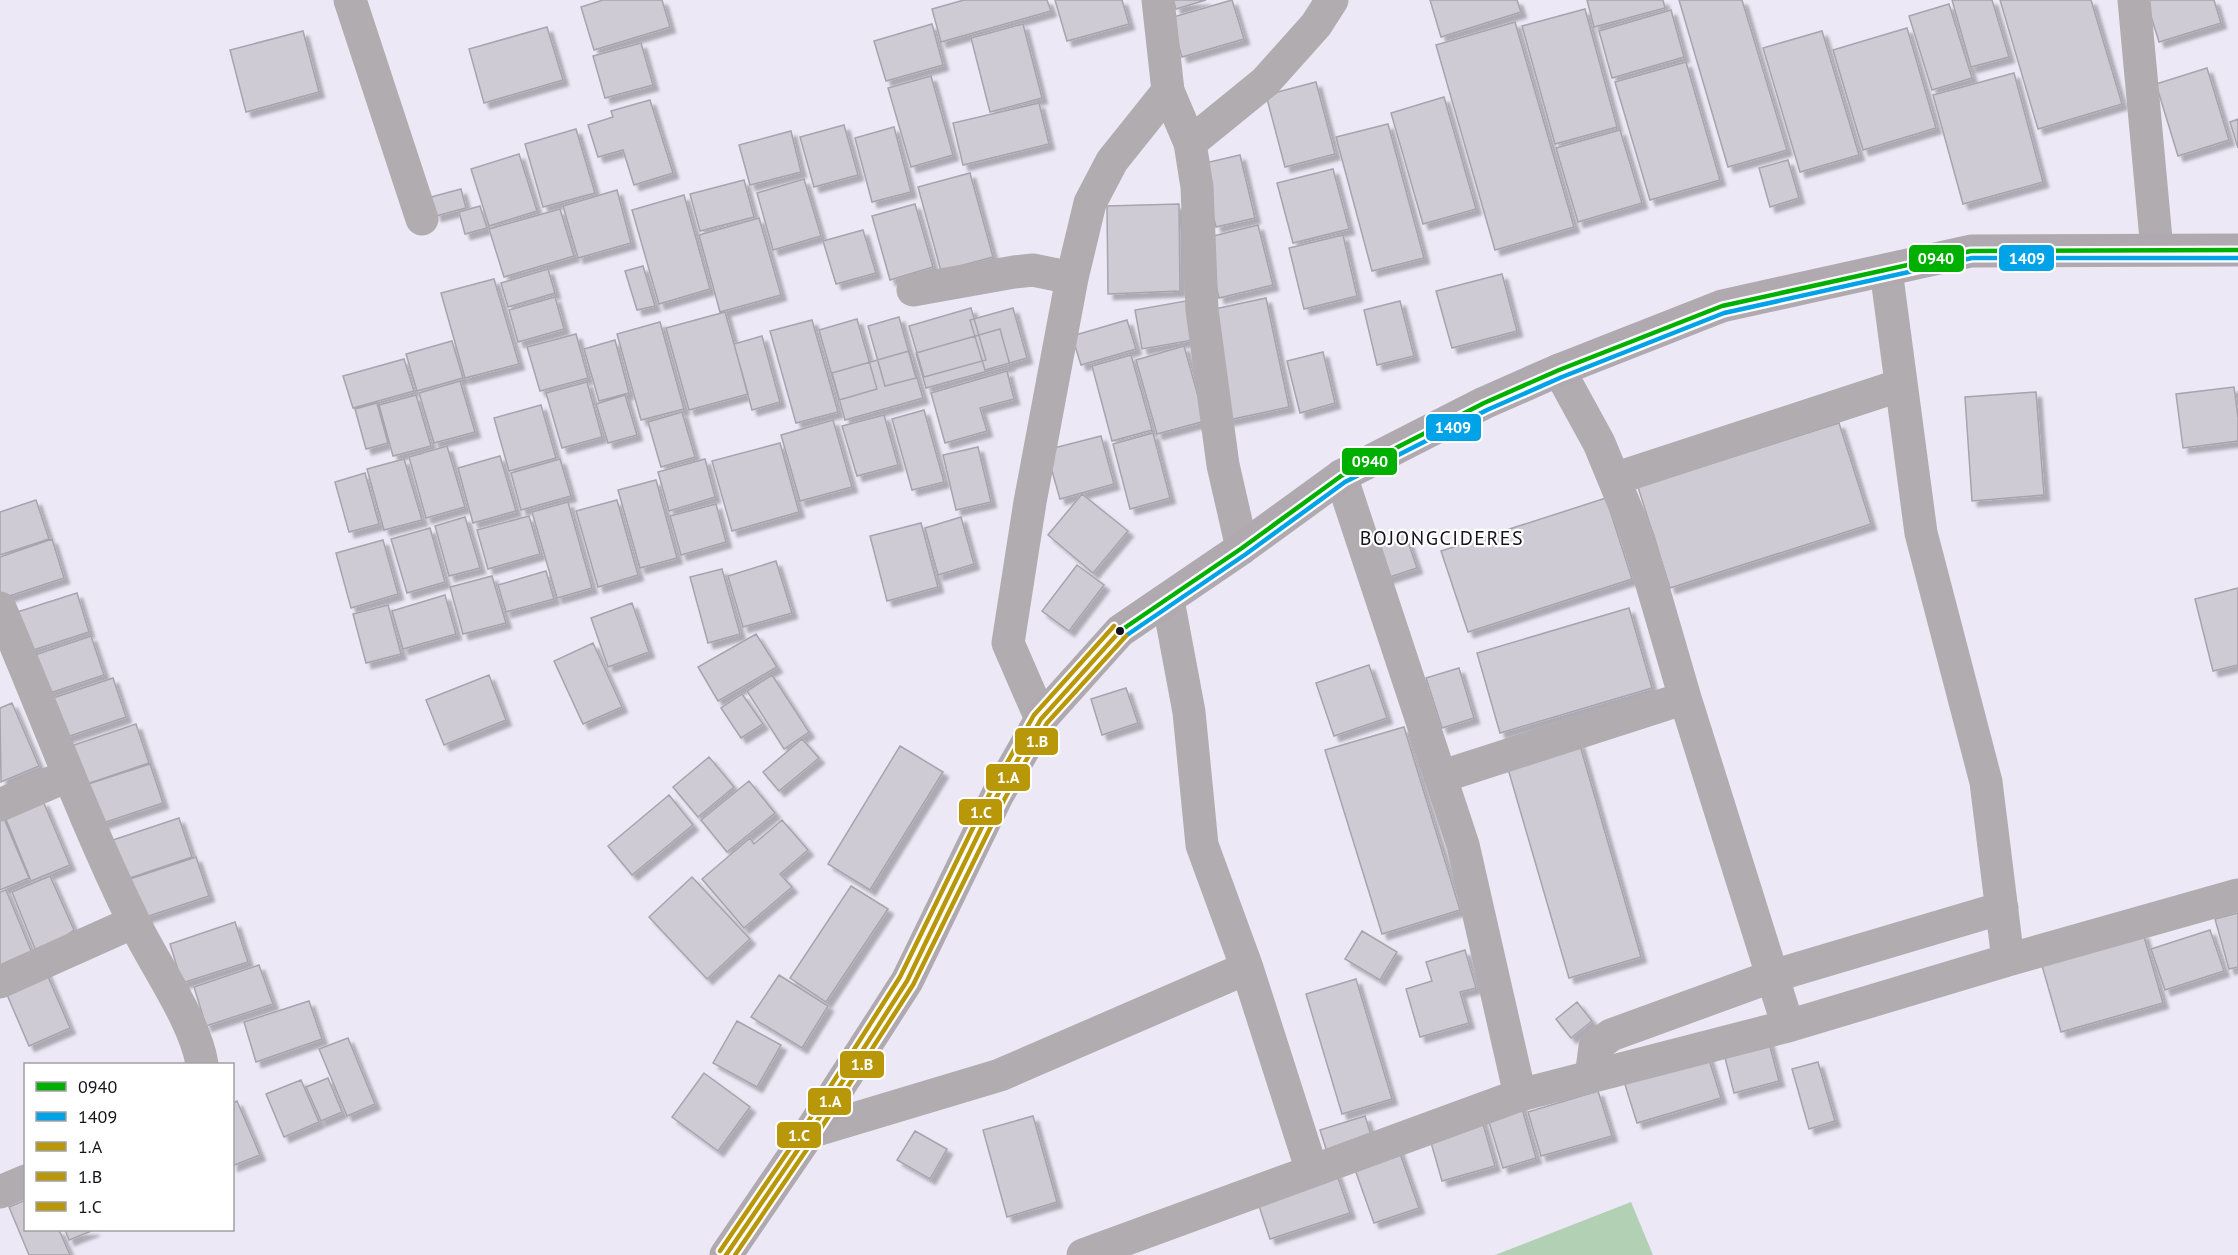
<svg xmlns="http://www.w3.org/2000/svg" width="2238" height="1255" viewBox="0 0 2238 1255" font-family="'PT Sans',sans-serif">
<style>
.forest{fill:#b1d0b4}
.building{fill:#cecbd5;stroke:#a7a4ae;stroke-width:1.5;filter:url(#shadow)}
.lines{fill:none;stroke-linecap:round;stroke-linejoin:round}
.minor{stroke:#b0acaf;stroke-width:33}
.highway{stroke:#b0aab0;stroke-width:33}
.bus-1-casing{stroke:#fff;stroke-width:9}
.bus-2-casing{stroke:#fff;stroke-width:9}
.bus-3-casing{stroke:#fff;stroke-width:9}
.bus-4-casing{stroke:#fff;stroke-width:9}
.bus-5-casing{stroke:#fff;stroke-width:9}
.bus-1{stroke:#00b000;stroke-width:4.5}
.bus-2{stroke:#00a2e8;stroke-width:4.5}
.bus-3{stroke:#b89708;stroke-width:4.5}
.bus-4{stroke:#b89708;stroke-width:4.5}
.bus-5{stroke:#b89708;stroke-width:4.5}
.bus-dot{fill:#14121a;stroke:#fff;stroke-width:2}
.labels{text-anchor:middle;stroke-width:4.5;stroke-linejoin:round;paint-order:stroke}
.quarter-label{font-size:20px;letter-spacing:1.5px;fill:#14121a;stroke:#fff}
.line-badge{stroke:#fff;stroke-width:2}
.badge-label{font-size:16px;text-anchor:middle;font-weight:bold;fill:#fff}
</style>
<defs>
<filter id="shadow"><feDropShadow dx="5.5" dy="5.5" stdDeviation="1.5" flood-color="#0004"/></filter>
</defs>
<rect width="100%" height="100%" fill="#ece8f5"/>
<path class="forest" d="M1631,1202L1653,1255H1495Z"/>
<path class="building" d="M603,0H662L670,27L594,50L581,7Z
M964,0H1047L1051,11L941,42L932,9Z
M1055,0H1122L1129,24L1067,41Z
M1173,0H1206L1176,9Z
M1232,0L1244,39L1182,57L1170,18Z
M1430,0H1517L1521,12L1441,37Z
M1587,0H1663L1665,8L1594,27Z
M1679,0H1742L1787,150L1728,167Z
M1952,0H1992L2009,57L1971,67Z
M2000,0H2091L2122,104L2038,129Z
M2146,0H2214L2221,23L2159,42Z
M1949,4L1972,78L1932,90L1909,16Z
M1585,9L1617,127L1555,144L1522,26Z
M1671,10L1684,57L1612,78L1599,31Z
M1515,22L1574,227L1495,250L1436,45Z
M932,24L943,65L886,81L874,41Z
M1023,24L1042,98L990,112L971,38Z
M547,27L563,80L484,103L469,49Z
M1907,28L1936,128L1863,150L1833,50Z
M303,31L319,92L246,112L230,50Z
M1822,31L1859,155L1800,172L1763,48Z
M641,43L653,85L605,98L593,56Z
M1686,62L1720,180L1650,200L1615,82Z
M2207,68L2229,140L2178,156L2156,84Z
M2014,73L2043,182L1963,204L1933,95Z
M931,76L953,155L911,167L888,88Z
M1316,82L1335,154L1285,167L1266,95Z
M1444,97L1476,209L1423,224L1391,113Z
M650,100L673,173L634,185L623,150L598,157L588,125L613,117L611,111Z
M1039,103L1049,144L963,165L953,123Z
M2238,119V148L2230,122Z
M1388,124L1424,258L1372,271L1336,137Z
M844,125L858,175L814,187L800,137Z
M894,127L911,192L872,202L855,138Z
M576,129L595,193L543,207L525,144Z
M1620,130L1642,203L1578,222L1556,148Z
M791,131L801,172L750,185L739,145Z
M519,154L537,211L489,226L471,169Z
M1240,155L1255,218L1216,227L1201,164Z
M1788,160L1799,198L1770,207L1759,168Z
M1333,169L1349,229L1293,243L1277,183Z
M970,173L993,257L941,271L918,187Z
M804,179L821,236L773,250L757,193Z
M744,180L754,217L700,231L690,194Z
M461,189L466,208L436,216L431,197Z
M617,190L631,243L578,258L563,206Z
M684,195L710,289L659,304L632,210Z
M915,204L933,267L890,280L872,216Z
M1179,204L1180,291L1108,294L1107,206Z
M480,206L487,228L465,234L459,212Z
M560,209L574,256L504,277L489,229Z
M759,218L781,295L720,312L699,235Z
M1258,225L1273,285L1219,298L1205,238Z
M863,230L876,273L836,284L823,241Z
M1343,235L1357,296L1304,309L1289,248Z
M643,266L655,306L637,310L625,271Z
M548,269L555,293L508,307L501,283Z
M1502,274L1517,331L1452,348L1436,291Z
M494,279L519,364L465,378L441,293Z
M555,297L564,329L518,342L509,310Z
M1266,298L1289,407L1228,420L1205,311Z
M1191,300L1199,339L1142,349L1135,310Z
M1400,301L1414,356L1377,365L1364,310Z
M971,308L986,360L924,377L909,326Z
M1013,308L1027,358L985,370L970,320Z
M725,312L748,394L689,410L666,328Z
M899,317L916,378L885,386L868,326Z
M857,319L877,389L839,400L819,330Z
M812,320L838,412L796,423L770,331Z
M1127,320L1136,349L1081,365L1072,336Z
M660,322L684,409L641,420L617,334Z
M1000,329L1010,365L926,388L916,353Z
M576,334L588,378L540,391L527,347Z
M762,336L780,402L752,410L734,344Z
M615,340L629,393L599,401L584,349Z
M452,341L463,378L417,391L406,354Z
M1184,346L1205,421L1157,434L1136,360Z
M909,351L923,398L845,420L832,373Z
M1323,352L1335,403L1300,413L1287,361Z
M1131,355L1152,430L1112,441L1092,366Z
M404,359L414,391L353,408L343,376Z
M1007,371L1014,399L980,408L987,431L945,443L931,393Z
M460,381L475,432L434,443L419,393Z
M587,382L602,437L562,448L546,393Z
M2234,387L2238,418V441L2183,448L2176,394Z
M2036,392L2044,495L1972,501L1965,397Z
M416,395L431,446L393,456L379,405Z
M625,395L637,435L608,443L596,404Z
M377,403L388,443L366,449L355,409Z
M541,405L556,458L509,471L494,418Z
M924,410L944,482L912,490L892,419Z
M682,412L695,457L661,467L648,422Z
M884,415L898,465L857,476L842,426Z
M833,420L852,487L800,501L781,435Z
M1839,423L1871,524L1670,588L1638,487Z
M1153,433L1170,498L1130,509L1113,444Z
M1101,436L1114,484L1060,499L1046,450Z
M780,443L799,512L732,531L712,461Z
M447,446L465,507L426,518L409,457Z
M978,447L991,502L956,510L943,455Z
M500,456L516,511L473,523L458,468Z
M404,459L422,520L384,530L367,469Z
M560,459L571,496L521,510L511,473Z
M705,459L715,497L669,511L658,472Z
M365,473L379,524L349,532L335,482Z
M656,480L677,558L640,568L618,490Z
M1082,494L1128,531L1093,573L1048,535Z
M1606,498L1632,579L1468,632L1441,551Z
M36,500L49,539L0,555V512Z
M617,500L638,575L598,587L576,511Z
M568,502L592,588L557,598L532,512Z
M716,504L726,542L681,555L670,516Z
M529,516L540,554L488,569L477,530Z
M465,517L480,568L449,576L435,526Z
M961,517L974,564L938,575L925,528Z
M921,523L938,587L887,601L870,536Z
M430,528L445,582L407,593L391,539Z
M1405,533L1417,568L1381,580L1370,545Z
M52,539L64,578L0,599V557Z
M383,540L398,594L351,608L336,553Z
M776,561L792,613L743,627L728,576Z
M1077,565L1104,585L1069,631L1042,611Z
M722,569L740,634L708,643L690,577Z
M546,571L554,599L506,612L498,585Z
M492,576L506,623L463,634L450,587Z
M2238,588V665L2213,671L2195,599Z
M77,593L89,632L24,653L11,614Z
M445,595L456,634L403,649L392,611Z
M632,603L649,652L608,667L591,618Z
M388,605L401,654L366,663L353,614Z
M1629,608L1652,688L1500,733L1477,653Z
M756,634L777,667L718,701L698,667Z
M91,636L104,675L38,697L26,658Z
M593,643L622,707L583,724L554,661Z
M1369,665L1387,718L1334,736L1316,683Z
M1459,668L1474,718L1442,728L1426,678Z
M489,675L506,720L444,745L426,700Z
M772,675L809,732L784,749L747,691Z
M113,678L126,717L61,739L47,700Z
M1126,688L1138,723L1102,735L1091,699Z
M742,694L763,724L741,738L721,708Z
M12,703L39,766L1,782L0,708Z
M136,724L149,763L84,785L71,746Z
M1404,727L1460,910L1382,934L1325,750Z
M802,739L819,758L779,791L763,772Z
M1579,742L1641,957L1569,978L1506,762Z
M900,746L943,772L870,890L828,864Z
M709,757L734,787L698,817L673,787Z
M150,764L163,803L97,825L85,785Z
M749,781L775,813L727,852L701,820Z
M669,795L693,825L632,875L608,846Z
M43,801L70,865L31,881L5,817Z
M2,814L29,878L0,890V815Z
M179,818L192,857L127,879L113,840Z
M782,820L808,850L780,874L792,887L744,928L702,879L750,838L754,844Z
M196,857L209,896L143,918L130,879Z
M50,876L74,930L38,956L12,892Z
M692,877L750,939L707,979L649,917Z
M851,886L888,909L826,1002L790,978Z
M6,890L32,953L0,966V892Z
M2238,913V967L2229,969L2215,919Z
M235,922L248,962L182,983L170,944Z
M2210,930L2224,971L2165,990L2151,949Z
M1362,931L1397,952L1380,980L1345,959Z
M2143,933L2163,1003L2061,1032L2041,962Z
M1465,950L1476,988L1460,992L1469,1023L1420,1037L1406,989L1432,981L1426,962Z
M43,965L70,1028L29,1046L2,983Z
M259,965L273,1004L206,1026L194,987Z
M779,975L828,1006L802,1048L751,1017Z
M1356,979L1392,1099L1342,1114L1306,994Z
M309,1001L322,1039L256,1062L244,1022Z
M1577,1002L1592,1021L1571,1038L1556,1019Z
M737,1021L781,1045L757,1087L713,1063Z
M1767,1035L1779,1081L1734,1093L1722,1046Z
M348,1038L375,1104L347,1116L319,1049Z
M1706,1050L1721,1098L1637,1123L1622,1075Z
M1818,1062L1835,1121L1809,1129L1792,1069Z
M704,1073L750,1107L718,1151L672,1117Z
M328,1078L342,1112L321,1121L306,1087Z
M301,1080L319,1122L284,1137L266,1094Z
M1598,1091L1612,1136L1541,1156L1528,1112Z
M1519,1098L1536,1158L1503,1168L1485,1109Z
M237,1101L260,1155L232,1166V1103Z
M1033,1116L1057,1202L1007,1217L983,1130Z
M1365,1116L1372,1138L1327,1152L1320,1130Z
M1481,1117L1495,1166L1442,1181L1428,1132Z
M915,1131L947,1149L930,1179L897,1160Z
M1398,1148L1419,1208L1374,1223L1353,1164Z
M1336,1172L1350,1213L1270,1239L1256,1197Z
M26,1200V1230H59L70,1255H29L9,1207Z
M65,1230H94L69,1240Z"/>
<g class="lines">
<path class="minor" d="M350,0L422,219
M1158,0L1168,91L1190,143L1197,187L1202,310L1223,465L1242,548
M2134,0L2157,250
M1190,143L1265,82L1316,25L1332,0
M1886,270L1921,533L1986,782L2008,960
M913,290L1014,272L1033,270L1072,278
M1559,370L1599,443L1639,540L1685,698L1788,1026
M1341,476L1463,845L1520,1095
M1614,479L1901,385
M0,608C45,713 84,820 134,922C154,964 195,1020 202,1064
M1041,719L1008,643L1030,502L1072,278L1090,203L1112,161L1168,91
M1440,777L1685,698
M0,805L69,775
M1247,968L1312,1171
M0,982L134,922
M1591,1077L1595,1047L1611,1035L1773,976L2002,908
M810,1132L1000,1075L1247,968L1202,845L1189,712L1168,600
M0,1192L26,1181
M1083,1255L1520,1095L1788,1026L2008,960L2238,895"/>
<path class="highway" d="M726,1255L810,1132L907,981L997,796L1041,719L1120,631L1242,548L1341,476L1484,403L1559,370L1722,306L1971,251L2238,250"/>
<defs>
<path id="bus-1" d="M1120,631L1242,548L1341,476L1484,403L1559,370L1722,306L1971,251L2238,250"/>
<path id="bus-2" d="M1124,637L1246,554L1345,482L1487,410L1562,377L1724,313L1972,258H2238"/>
<path id="bus-3" d="M726,1255L810,1132L907,981L997,796L1041,719L1120,631"/>
<path id="bus-4" d="M735,1255L816,1136L913,985L1004,800L1047,723L1126,636"/>
<path id="bus-5" d="M720,1251L804,1128L900,977L990,793L1034,715L1114,626"/>
</defs>
<use href="#bus-1" class="bus-1-casing"/>
<use href="#bus-2" class="bus-2-casing"/>
<use href="#bus-3" class="bus-3-casing"/>
<use href="#bus-4" class="bus-4-casing"/>
<use href="#bus-5" class="bus-5-casing"/>
<use href="#bus-1" class="bus-1"/>
<use href="#bus-2" class="bus-2"/>
<use href="#bus-3" class="bus-3"/>
<use href="#bus-4" class="bus-4"/>
<use href="#bus-5" class="bus-5"/>
</g>
<circle class="bus-dot" cx="1120" cy="631" r="5"/>
<g class="labels">
<g class="quarter-label">
<text x="1442" y="545">BOJONGCIDERES</text>
</g>
</g>
<g class="line-badge">
<rect x="1998" y="244" width="57" height="28" rx="6" fill="#00a2e8"/>
<rect x="1908" y="244" width="57" height="29" rx="6" fill="#00b000"/>
<rect x="1425" y="413" width="57" height="29" rx="6" fill="#00a2e8"/>
<rect x="1341" y="447" width="57" height="29" rx="6" fill="#00b000"/>
<rect x="1014" y="727" width="45" height="29" rx="6" fill="#b89708"/>
<rect x="985" y="763" width="46" height="29" rx="6" fill="#b89708"/>
<rect x="958" y="798" width="45" height="28" rx="6" fill="#b89708"/>
<rect x="839" y="1050" width="46" height="29" rx="6" fill="#b89708"/>
<rect x="807" y="1087" width="45" height="29" rx="6" fill="#b89708"/>
<rect x="776" y="1121" width="46" height="28" rx="6" fill="#b89708"/>
</g>
<g class="badge-label">
<text x="2027" y="264">1409</text>
<text x="1936" y="264">0940</text>
<text x="1453" y="433">1409</text>
<text x="1370" y="467">0940</text>
<text x="1037" y="747">1.B</text>
<text x="1008" y="783">1.A</text>
<text x="981" y="818">1.C</text>
<text x="862" y="1070">1.B</text>
<text x="830" y="1107">1.A</text>
<text x="799" y="1141">1.C</text>
</g>
<rect x="24" y="1063" width="210" height="168" fill="#ffffff" stroke="#a1a0a3" stroke-width="1.5"/>
<rect x="36" y="1082" width="30" height="9" fill="#00b000" stroke="#a1a0a3" stroke-width="1.5"/>
<text x="78" y="1093" font-size="18" fill="#14121a">0940</text>
<rect x="36" y="1112" width="30" height="9" fill="#00a2e8" stroke="#a1a0a3" stroke-width="1.5"/>
<text x="78" y="1123" font-size="18" fill="#14121a">1409</text>
<rect x="36" y="1142" width="30" height="9" fill="#b89708" stroke="#a1a0a3" stroke-width="1.5"/>
<text x="78" y="1153" font-size="18" fill="#14121a">1.A</text>
<rect x="36" y="1172" width="30" height="9" fill="#b89708" stroke="#a1a0a3" stroke-width="1.5"/>
<text x="78" y="1183" font-size="18" fill="#14121a">1.B</text>
<rect x="36" y="1202" width="30" height="9" fill="#b89708" stroke="#a1a0a3" stroke-width="1.5"/>
<text x="78" y="1213" font-size="18" fill="#14121a">1.C</text>
</svg>
